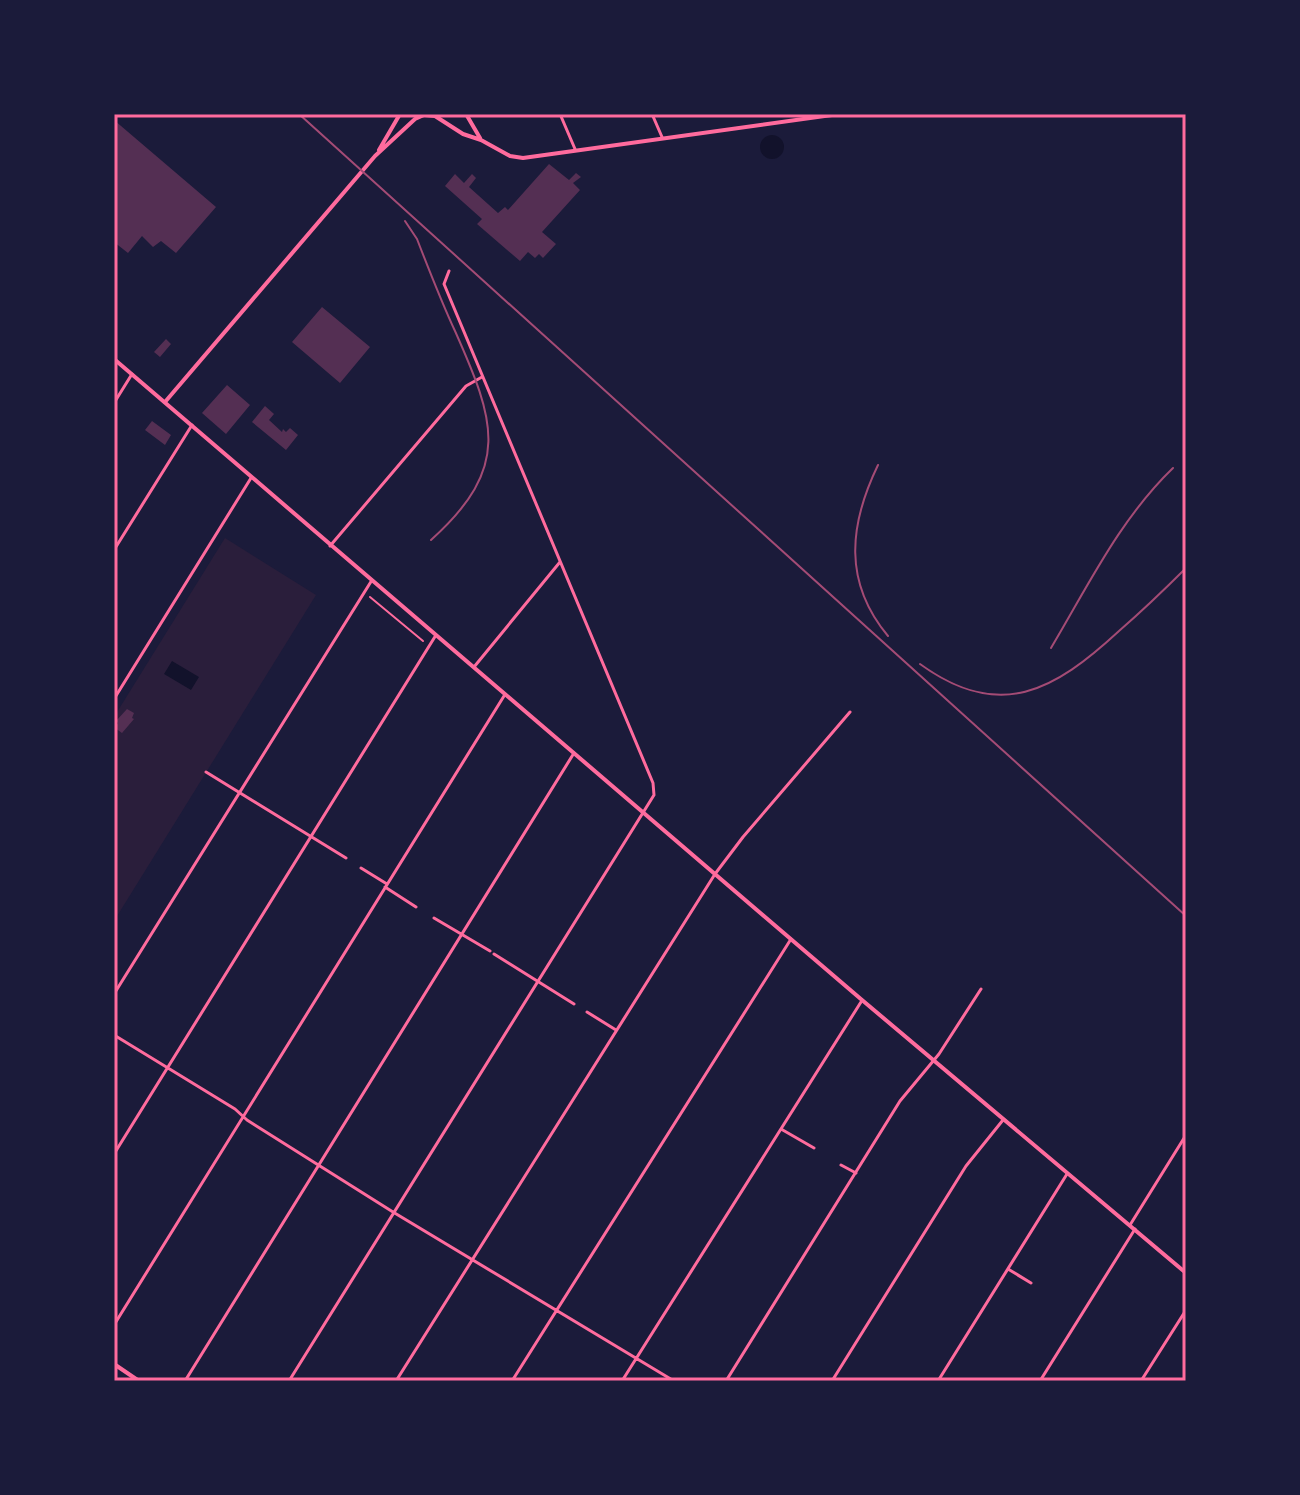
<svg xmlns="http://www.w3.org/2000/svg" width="1300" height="1495" viewBox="0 0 1300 1495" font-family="Helvetica,sans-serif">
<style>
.green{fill:#2a1e3b}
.water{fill:#12122b}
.building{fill:#542f53}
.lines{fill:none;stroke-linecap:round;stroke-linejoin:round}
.path{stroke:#ff6b9d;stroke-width:2}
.minor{stroke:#ff6b9d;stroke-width:3}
.tertiary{stroke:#ff6b9d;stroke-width:4}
.secondary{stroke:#ff6b9d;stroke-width:4}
.rail{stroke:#a44b75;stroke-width:2}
.neatline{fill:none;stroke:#ff6b9d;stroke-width:3}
</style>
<rect width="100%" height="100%" fill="#1b1b3a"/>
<path class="green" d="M225,538L316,595L114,921V717Z"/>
<path class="water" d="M760 147a12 12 0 1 1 24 0a12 12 0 1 1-24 0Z
M172,661L199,677L191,690L164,674Z"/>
<path class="building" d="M114,120L216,207L176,253L161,241L153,247L142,236L128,253L114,242Z
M549,164L569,180L576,173L581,177L573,183L580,190L542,232L556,244L543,258L539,254L535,258L528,252L520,261L477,224L482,219L445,186L455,174L464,183L472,174L476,178L469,187L498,213L505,207L508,210Z
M322,307L370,347L340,383L292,342Z
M166,339L171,344L160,357L154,352Z
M227,385L250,405L226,434L202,413Z
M265,406L274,414L269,420L282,432L283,429L286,432L290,428L298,435L286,450L252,422Z
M152,421L171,435L165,445L145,430Z
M127,709L134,713L132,718L134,719L122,733L115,728L118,723L116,721Z"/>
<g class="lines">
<path class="path" d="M370,597L423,641"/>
<path class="minor" d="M376,114V115
M560,114L575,149
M652,114L662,137
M114,403L132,374
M330,546L466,386L482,377
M114,550L192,425
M474,667L560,562
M114,699L251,478
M206,772L346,858
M361,868L387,884
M385,887L416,907
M434,918L490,951
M494,954L574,1004
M114,994L372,580
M587,1012L616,1030
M114,1035L235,1109L247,1120L393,1212L674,1381
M781,1129L814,1148
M114,1154L436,635
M841,1165L856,1173
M1130,1225L1186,1135
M1008,1269L1031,1283
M114,1325L504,696
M185,1381L574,753
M289,1381L654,795L653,783L444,284L449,271
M396,1381L715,874L743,837L850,712
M512,1381L791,939
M622,1381L861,1002
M726,1381L900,1101L939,1054L981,989
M832,1381L966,1166L1003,1120
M938,1381L1067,1174
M1040,1381L1135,1229
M1141,1381L1186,1310"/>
<path class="tertiary" d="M466,114L480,138
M425,115L435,116L463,134L481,140L510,156L523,158L839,114
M379,150L400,114
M165,402L375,156L415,119L426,114
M114,1364L139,1381"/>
<path class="secondary" d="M114,359L862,1000L1186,1273"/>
<path class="rail" d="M299,114L1186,916
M405,221L417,239C429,270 441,301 455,331C495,421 512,467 431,540
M878,465C849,525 843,582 888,636
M1051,648C1088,586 1120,519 1173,468
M920,664C1000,722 1054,691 1119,631C1142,611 1164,590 1186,568"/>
</g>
<rect width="1300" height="1495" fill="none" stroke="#1b1b3a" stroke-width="232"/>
<rect x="116" y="116" width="1068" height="1263" class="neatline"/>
</svg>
